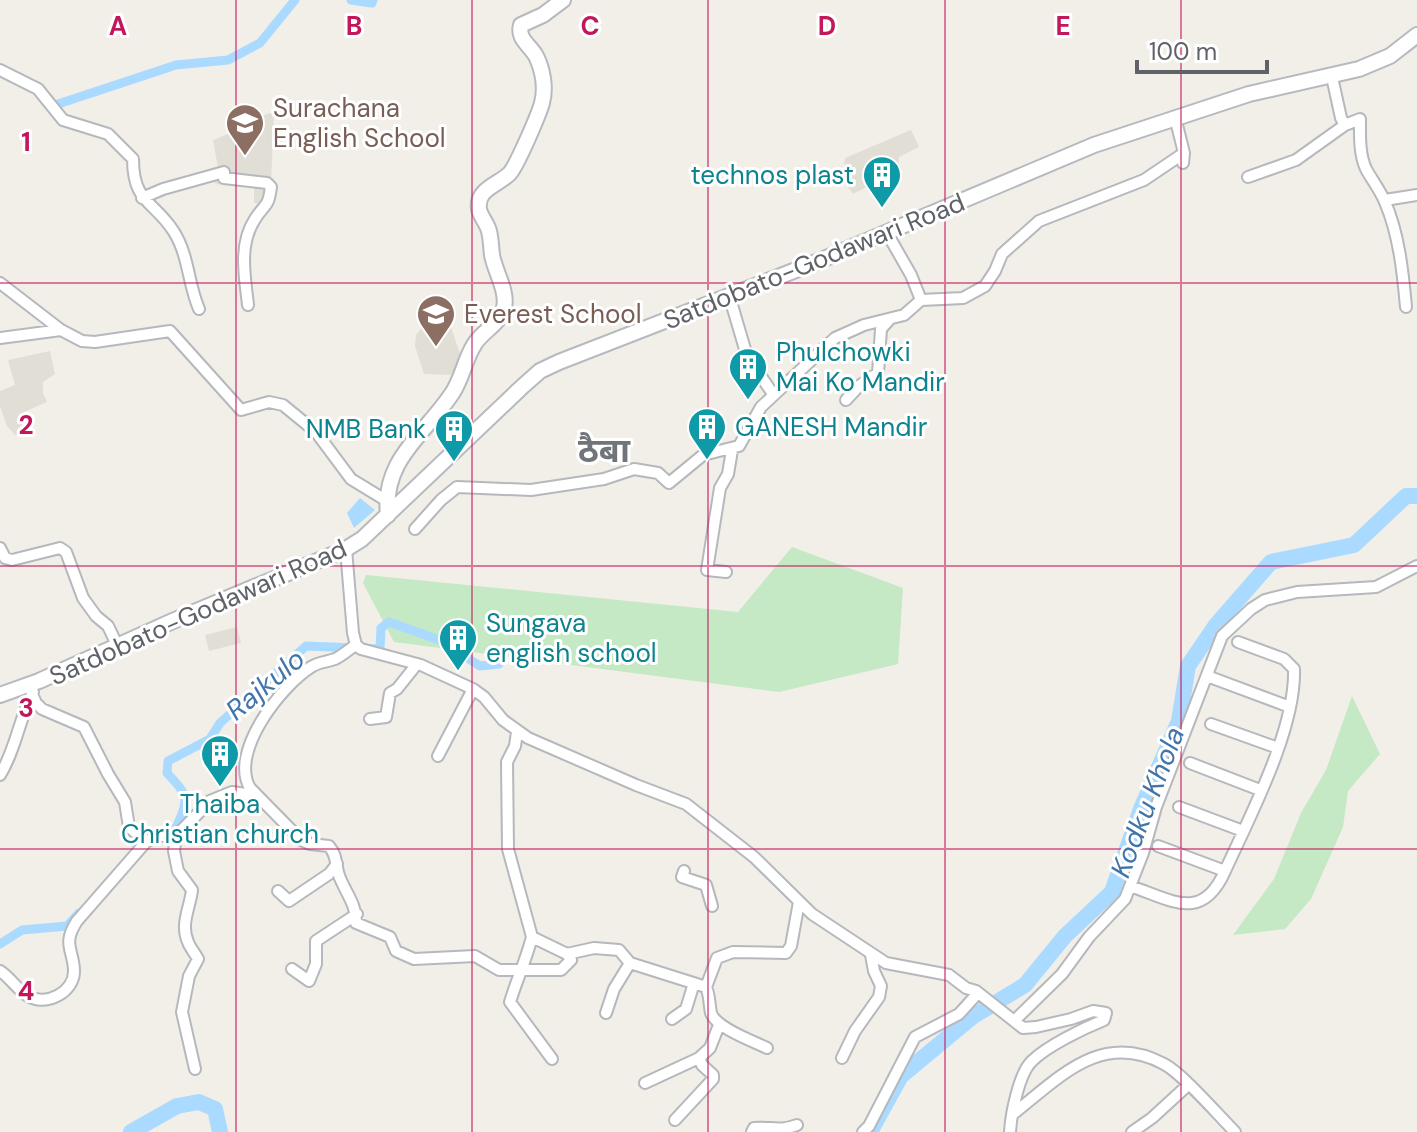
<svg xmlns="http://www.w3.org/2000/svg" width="1417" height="1132" viewBox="0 0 1417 1132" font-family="'DM Sans','Noto Sans Devanagari',sans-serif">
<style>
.education{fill:#e1ded6}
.green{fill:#c5e8c5}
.water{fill:#aadaff}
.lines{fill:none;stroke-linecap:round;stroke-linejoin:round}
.canal{stroke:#aadaff;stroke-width:9}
.river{stroke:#aadaff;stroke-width:16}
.street-casing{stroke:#b5b8bc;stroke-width:14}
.secondary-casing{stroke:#b6babf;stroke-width:18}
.street{stroke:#fff;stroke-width:10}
.secondary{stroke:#fff;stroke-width:14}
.grid{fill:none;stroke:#c2185b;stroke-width:2;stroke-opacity:0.55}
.labels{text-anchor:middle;stroke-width:6;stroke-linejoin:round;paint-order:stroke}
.education-label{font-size:26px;fill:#785e54;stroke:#fff;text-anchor:start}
.culture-label{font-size:26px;fill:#0d838f;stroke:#fff;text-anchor:start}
.street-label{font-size:26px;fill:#5f6368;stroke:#fff}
.water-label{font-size:28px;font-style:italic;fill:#4174aa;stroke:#fff}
.district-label{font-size:34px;font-weight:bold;fill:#70757a;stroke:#fff}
.grid-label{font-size:26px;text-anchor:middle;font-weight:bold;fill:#c2185b;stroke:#fff;stroke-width:6;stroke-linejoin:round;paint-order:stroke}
</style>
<rect width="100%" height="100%" fill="#f1efe8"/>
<path class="education" d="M274,112L271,185L267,205L254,203V187L215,184L218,168L213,140L240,129L251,119Z
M911,130L919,147L899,157L898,171L853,194L842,178L845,158Z
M450,324L463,363L460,369L450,375L424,374L415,346L416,335L423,326Z
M50,351L55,374L43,382V393L47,402L24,412L32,428L15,435L7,426L0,406V391L15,385L8,360Z
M237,627L241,643L209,651L205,635Z"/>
<path class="green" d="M792,547L903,588L898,664L779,692L394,642L363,583L366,575L738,612Z
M1352,696L1380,754L1348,791L1343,827L1311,899L1285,929L1233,935L1274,879L1301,813L1326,770Z"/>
<path class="water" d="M360,498L375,510L354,528L347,513Z"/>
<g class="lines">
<path class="canal" d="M351,0L372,3L373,0
M52,106L176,65L228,60L260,43L295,0
M147,836L176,828C189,799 189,796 167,773L168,761L210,739L220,723L306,646L380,649L381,628L389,622L439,640L480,666L499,664
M0,944L22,930L67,926L79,913"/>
<path class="river" d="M131,1132L177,1106L199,1102L215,1109L220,1132
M870,1132L901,1076L972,1017L1025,985L1065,936L1112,892L1141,809L1179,721L1188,666L1216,625L1271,562L1354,545L1406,496H1417"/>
<defs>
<path id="street" d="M0,70L38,89L63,120L108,134L133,159C133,204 155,201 174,232C189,256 188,284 199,309
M1332,77L1341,118L1345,125
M1175,117L1184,153L1183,163
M1248,177L1296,160L1345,125L1360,119C1360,135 1359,154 1366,169C1372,180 1380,190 1385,202C1399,234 1403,273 1406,307
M142,198L163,189L224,172V178L267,183L271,187C268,209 265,203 255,219C238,245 245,277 248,305
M1385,200L1417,195
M887,233L911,275L921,300
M0,283L61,330
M729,295L747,356L773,394
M0,338L61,330L82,341L95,342L170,331L241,410L269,402L283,405L316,432L351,479L387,501
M846,400L859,386L878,373L881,329L889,320
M415,529L441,500L457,487L531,490L604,479L634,469L658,473L669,483L703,455L739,446L761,407L835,338L864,325L904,315L921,300L963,298L985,286L995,271L1002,254L1039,221L1144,180L1184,153
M0,548L5,558L12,560L60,548L66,552L83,598L96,616L108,626L118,647
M346,549L353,633L356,645L361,649L421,665L473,689L484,697L503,720L528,738L636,785L686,804L754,857L812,914L886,963L949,975L966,988L976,991L1023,1028L1036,1027L1071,1019L1093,1011L1106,1013L1104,1020C1084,1028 1047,1046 1032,1061C1019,1073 1011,1114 1010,1132
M726,572L707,570L720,488L728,474L732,450
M356,645C349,649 342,656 335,659C327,662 318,662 311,667C281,686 229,752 250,788L301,840L310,844L329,846C338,856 335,867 340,878C346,893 357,906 356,923L390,937L396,951L414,959L475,956L499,970H561L571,960L567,954
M1207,676L1290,707
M32,694L36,703L42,709L84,727L108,774L125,802L129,827L146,842
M370,719L386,717L390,693L397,689L417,664
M1211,724L1278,748
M517,732L515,746L507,762L508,849L532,937L567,954L594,948L619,950L630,963L706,987L717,958L733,952L786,953L791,946L799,902
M438,756L473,689
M1190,763L1260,790
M0,775C16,749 19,719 33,692
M1179,807L1243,831
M1158,846L1225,871
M684,871L682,877L706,885L712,906
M1130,886C1172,900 1202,923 1225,871C1250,816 1296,729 1294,669L1284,659L1238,642
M278,891L289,901L329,874L337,864
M532,937C526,960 517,979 510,1002L552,1059
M292,969L309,981L316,964V941L357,914
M0,971C11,978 17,990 28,996C46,1007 75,992 74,970C73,949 62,944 77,921L146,842L157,836H176
M706,987C710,996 709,1004 711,1013C716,1028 753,1041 767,1048
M606,1013L614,989L630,963
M672,1019L686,1009L694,983
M1014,1021L1062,974L1089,937L1125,899L1143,853L1156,807L1222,636L1251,609L1265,600L1297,592L1376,587L1417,566
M842,1058L855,1031L879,997L881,986L874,971L871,955
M195,1069L182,1012L189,976L198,959C195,953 190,948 188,942C180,924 190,908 192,890L178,871L174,851L176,836L210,801L232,792L246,794L253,792
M645,1083L699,1058L710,1048L719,1025
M1013,1114C1059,1078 1101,1030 1164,1064C1183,1074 1218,1115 1235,1132
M675,1120L713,1079V1075L702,1065L699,1058
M752,1132L754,1128C771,1126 778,1132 797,1125
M863,1132L869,1126L915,1037L959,1014L978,993
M1132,1132L1152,1118L1188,1085"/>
<path id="secondary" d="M388,515C382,460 424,435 451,395C462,380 464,361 474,345C481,332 500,324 504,308C508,291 495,272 492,255C491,247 491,239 489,231C487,223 480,216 479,209C476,189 498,185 509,174C516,168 539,114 542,103C546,88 543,70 536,56C530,45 517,39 521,25L543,15L563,0
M0,695L39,681L175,620L346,549L362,539L523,386L540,371L559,362L819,261L1094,145L1249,94L1359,69L1390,56L1417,35"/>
</defs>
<use href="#street" class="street-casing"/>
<use href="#secondary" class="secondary-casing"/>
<use href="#street" class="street"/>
<use href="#secondary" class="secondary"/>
</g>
<path class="grid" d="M236,0V1132M472,0V1132M708,0V1132M945,0V1132M1181,0V1132M0,283H1417M0,566H1417M0,849H1417"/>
<defs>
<symbol id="school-pin" viewBox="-11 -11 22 30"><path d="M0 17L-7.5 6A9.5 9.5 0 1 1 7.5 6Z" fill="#8d6e63" stroke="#fff"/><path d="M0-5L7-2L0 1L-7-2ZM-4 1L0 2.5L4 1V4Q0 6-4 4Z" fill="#fff"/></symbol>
<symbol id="building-pin" viewBox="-11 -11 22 30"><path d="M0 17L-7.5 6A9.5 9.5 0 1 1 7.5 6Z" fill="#0f9aa8" stroke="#fff"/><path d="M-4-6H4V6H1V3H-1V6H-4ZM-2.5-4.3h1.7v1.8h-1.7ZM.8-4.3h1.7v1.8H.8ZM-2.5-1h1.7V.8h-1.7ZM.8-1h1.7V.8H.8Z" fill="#fff"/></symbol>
</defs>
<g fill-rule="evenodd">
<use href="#school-pin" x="223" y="101" width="44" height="60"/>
<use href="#building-pin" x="860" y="153" width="44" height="60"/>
<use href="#school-pin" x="414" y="292" width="44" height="60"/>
<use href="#building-pin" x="726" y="345" width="44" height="60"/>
<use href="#building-pin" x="685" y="405" width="44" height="60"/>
<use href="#building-pin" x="432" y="407" width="44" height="60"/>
<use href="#building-pin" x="436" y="616" width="44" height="60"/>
<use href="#building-pin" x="198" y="732" width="44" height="60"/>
</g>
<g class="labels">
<g class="education-label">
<text x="273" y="117">Surachana<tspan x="273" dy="30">English School</tspan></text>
<text x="464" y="323">Everest School</text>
</g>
<g class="culture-label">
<text x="854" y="184" text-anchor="end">technos plast</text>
<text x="776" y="361">Phulchowki<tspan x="776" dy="30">Mai Ko Mandir</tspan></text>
<text x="735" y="436">GANESH Mandir</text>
<text x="426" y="438" text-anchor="end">NMB Bank</text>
<text x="486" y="632">Sungava<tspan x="486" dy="30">english school</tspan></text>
<text x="220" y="813" text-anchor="middle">Thaiba<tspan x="220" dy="30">Christian church</tspan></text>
</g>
<g class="street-label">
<text transform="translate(814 261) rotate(-22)" y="9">Satdobato-Godawari Road</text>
<text transform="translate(198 612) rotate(-24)" y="9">Satdobato-Godawari Road</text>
</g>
<g class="water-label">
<text transform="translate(265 684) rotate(-40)" y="10">Rajkulo</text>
<text transform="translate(1147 802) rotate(-69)" y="10">Kodku Khola</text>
</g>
<g class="district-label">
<text x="604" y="462">ठैबा</text>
</g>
</g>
<g class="grid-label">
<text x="118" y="35">A</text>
<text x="354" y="35">B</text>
<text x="590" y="35">C</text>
<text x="827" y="35">D</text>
<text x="1063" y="35">E</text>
<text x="26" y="151">1</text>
<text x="26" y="434">2</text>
<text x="26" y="717">3</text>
<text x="26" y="1000">4</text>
</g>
<path d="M1137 60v12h130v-12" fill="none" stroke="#5f6368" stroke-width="4"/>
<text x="1149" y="60" font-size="24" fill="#5f6368" stroke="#ffffff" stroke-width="6" paint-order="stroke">100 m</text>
</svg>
